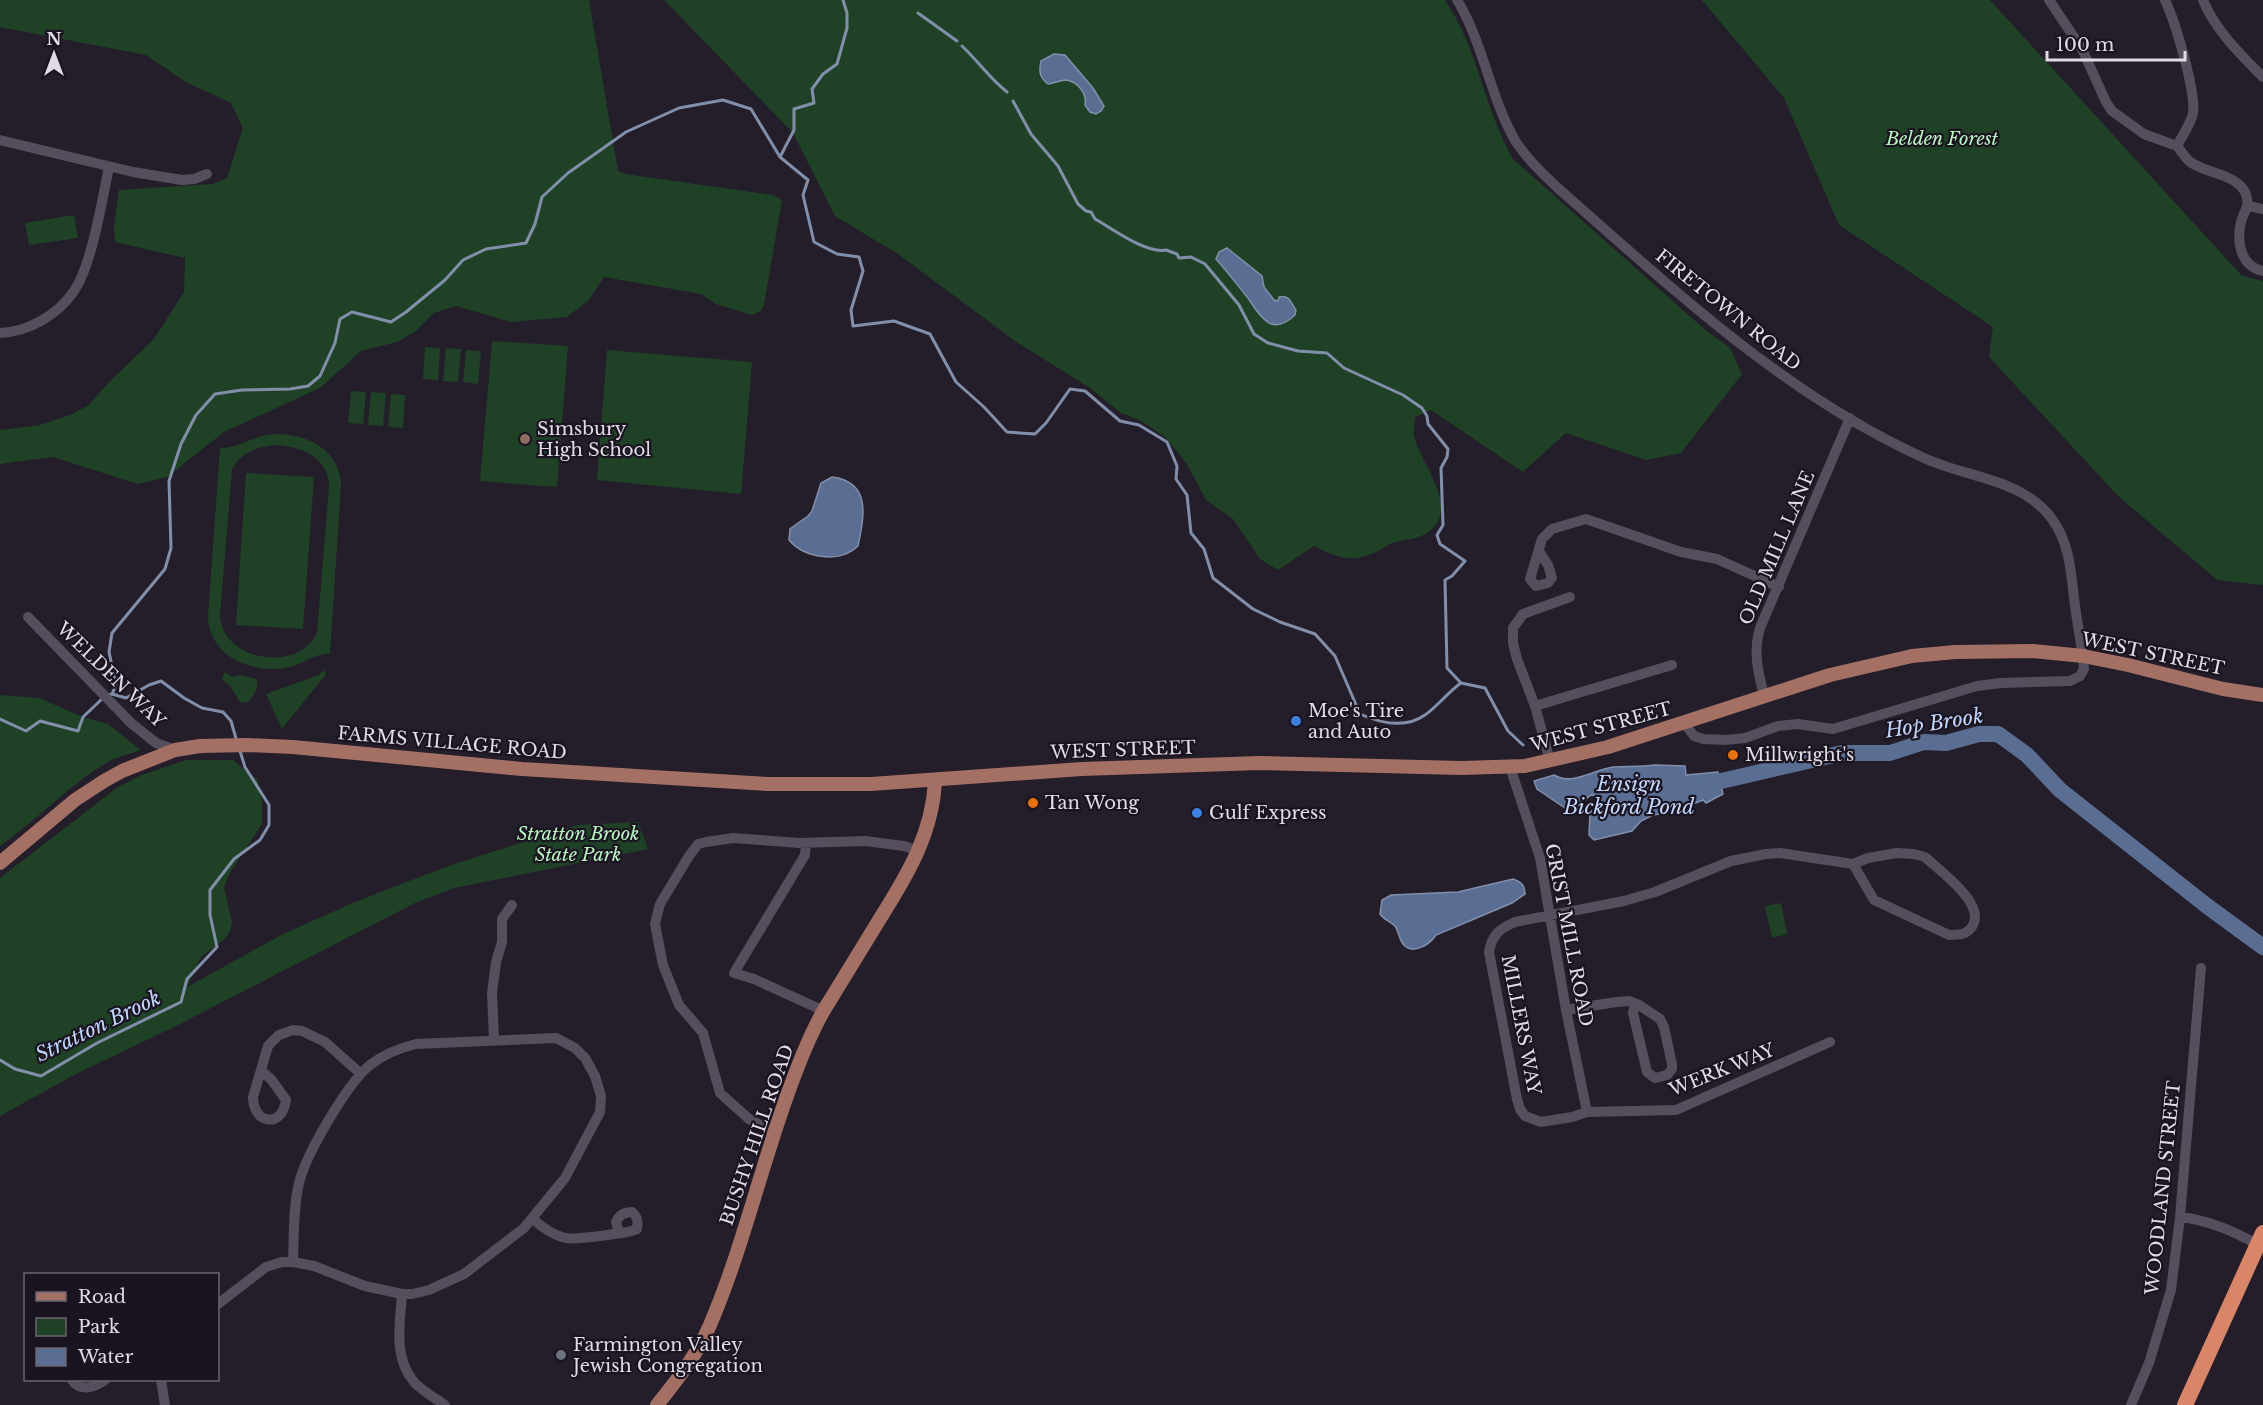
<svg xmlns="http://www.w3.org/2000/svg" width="2263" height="1405" viewBox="0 0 2263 1405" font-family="'Libre Baskerville',serif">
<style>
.green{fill:#1f4226;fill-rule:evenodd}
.water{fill:#5a6e93;stroke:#828fab;stroke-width:1.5}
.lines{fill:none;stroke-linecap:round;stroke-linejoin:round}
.stream{stroke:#828fab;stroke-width:3}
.river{stroke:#5a6e93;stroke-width:16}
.minor{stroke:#554e5d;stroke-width:10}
.major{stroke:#a47064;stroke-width:14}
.highway{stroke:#d98668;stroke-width:16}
.education-dot{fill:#8d6e63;stroke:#1a1421;stroke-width:2}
.shop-dot{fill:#3f7fe0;stroke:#1a1421;stroke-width:2}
.food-dot{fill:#e8710a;stroke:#1a1421;stroke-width:2}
.worship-dot{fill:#6b7280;stroke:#1a1421;stroke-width:2}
.labels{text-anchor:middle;stroke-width:4.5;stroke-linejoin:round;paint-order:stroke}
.park-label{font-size:18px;font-style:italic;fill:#b9f6c2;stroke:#1a1421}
.street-label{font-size:18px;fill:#e0dbe4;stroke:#1a1421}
.poi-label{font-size:18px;fill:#e0dbe4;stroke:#1a1421;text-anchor:start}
.water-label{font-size:20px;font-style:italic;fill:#c2d6fc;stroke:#1a1421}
</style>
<rect width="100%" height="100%" fill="#241d2a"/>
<path class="green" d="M0,0H589L618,171L625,174L773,195L782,200L764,305L761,311L752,315L716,304L701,294L604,277L589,300L567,317L511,322L456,306L434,313L416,331L397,342L361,351L320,388L224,432L167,477L138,484L53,457L0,464V430L40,425L70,415L89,405L109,382L154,339L184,292L185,258L115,242L114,225L119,190L212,184L227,178L243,128L231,103L186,82L146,55L0,27Z
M664,0H1445C1478,48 1484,108 1513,159L1702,327L1730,348L1742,374L1681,453L1646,460L1566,433L1523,472L1431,410L1415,417C1415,423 1413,430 1414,435C1419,464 1465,510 1425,534C1414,541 1401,539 1390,544C1386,546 1382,549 1378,551C1353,564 1338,558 1314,546L1278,570L1260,559L1233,519L1206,500L1187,464L1165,437L1141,421L1121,413L1090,388L1015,341L898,254L835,216L793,133Z
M1702,0H1990L2242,276L2263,281V585L2217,580L2118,496L1989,357L1993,327L1839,225L1784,98Z
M74,215L78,238L29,245L25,223Z
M492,341L568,346L557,487L480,481Z
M425,347L440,348L438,380L423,379Z
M446,348L461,349L458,382L443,381Z
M466,350L481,351L478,384L463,382Z
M607,350L752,362L741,494L597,480Z
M351,391L366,392L363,424L348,423Z
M371,392L386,393L383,426L368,425Z
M391,394L405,395L403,428L388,427Z
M276,434C308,434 340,450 341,485L330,654C315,653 305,663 290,667C256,675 209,658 208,617L220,448C238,449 253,435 276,434ZM277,445C303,447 329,458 329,487L317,633C299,673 222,662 220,615L232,469C241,452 259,446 277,445Z
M246,473L314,477L303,629L236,625Z
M323,670L326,674L282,729L266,694L319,675Z
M225,672L232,677L242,675L256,679C260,688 253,696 248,703L240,702L230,686L222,679Z
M0,695L39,698L83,717L108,724L141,750C130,754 116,757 106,763C68,786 37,820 0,846Z
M186,760H233L258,780L262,803V824L229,874L224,888L232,922L230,931L225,939L201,957L187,987L283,934L355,902L448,866L577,825L638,822L648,849L454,888L417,902L176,1026L76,1074L0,1116V878L118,787L142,775Z
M1781,903L1787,934L1772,938L1765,906Z"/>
<path class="water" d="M1054,54L1065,55L1093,88L1104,106L1101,111L1096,114L1090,112L1085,105C1087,93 1077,80 1064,80C1059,81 1054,83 1048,84C1039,77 1039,71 1041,61Z
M1227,248L1262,276L1264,287L1274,300L1278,301L1279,297C1289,294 1291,303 1296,310L1295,315C1268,340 1259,311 1244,293C1235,282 1226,270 1216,259L1219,252Z
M832,477C872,482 864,517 858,546C840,564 804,558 789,540L790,529L808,516L812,511L821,483Z
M1655,765L1685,766L1686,775L1718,772L1723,794L1706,803L1703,800L1673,812L1653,815L1641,821L1632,831L1594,840L1589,835L1590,814L1599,802L1600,796L1591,795L1579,804L1565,808L1537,789L1534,781L1554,775C1572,786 1593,770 1613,767C1627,766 1641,767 1655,765Z
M1513,879C1521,882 1525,885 1525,894L1512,903L1436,935C1430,944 1413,956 1403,944C1399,939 1399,932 1395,926C1390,921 1384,920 1380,914L1382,900L1391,895L1458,892Z"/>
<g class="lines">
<path class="stream" d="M918,13L957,41
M962,46C978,61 990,79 1007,92
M1013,101L1031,134L1058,166L1078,204L1086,211L1091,212L1095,219C1113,229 1146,254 1166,250L1177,254L1179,258L1191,257L1205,264L1239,305L1254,334L1268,343L1298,351L1327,353L1344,368L1403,395L1422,408L1427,416L1428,424L1448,449L1447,457L1441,468L1443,525L1437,535L1440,544L1465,561L1452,576L1445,580L1447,668L1461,683
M780,157L794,130V109L814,103L812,89L823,74L837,64L847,28V13L843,0
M112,694L126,698L149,685L161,681L184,698L202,708L223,712L231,721L237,742
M109,695L112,694L116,685L109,652L112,633L165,569L171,548L169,481L181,444L196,415L215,394L242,390L290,389L308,386L320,376L335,343L340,319L352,312L391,322L406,312L445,280L463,260L486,249L526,243L535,224L542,197L568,173L626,132L679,108L723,100L751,109L780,157L808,180L803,195L814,242L837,254L859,257L863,271L851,310L853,326L894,321L930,334L956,382L984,407L1007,432L1035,434L1046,423L1070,389L1085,391L1120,421L1139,425L1167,442L1177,466L1176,479L1187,495L1191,533L1204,549L1213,578L1253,609L1280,622L1315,634L1335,656L1360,714C1380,723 1405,729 1425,715C1438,706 1448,692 1461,683L1485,688L1508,731L1523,745
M0,719L26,731L40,721L78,731L83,717L103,698
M0,1060L15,1069L41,1076L97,1043L181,1002L187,979L217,947L210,915V890L234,859L260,840L269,825V805L245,767L240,751"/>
<path class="river" d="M1700,786L1842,753H1890L1924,742L1946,743L1979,734H1998L2027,755L2060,790L2207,906L2263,947"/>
<path class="minor" d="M1457,0C1484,44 1490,98 1516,142C1528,160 1544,175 1560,190C1673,289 1785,395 1924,458C1967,478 2022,478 2052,519C2071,545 2071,576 2075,606C2078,627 2082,648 2084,669L2080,676L2070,681L2001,683L1977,686L1833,729L1798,724L1778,726L1745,738L1725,740L1703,739L1694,736L1684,723
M2049,0L2082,49L2106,102L2112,111L2144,134L2177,146
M2165,0C2175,21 2196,91 2193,113C2191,124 2182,136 2177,146C2181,151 2185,157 2189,161C2205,174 2235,173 2245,192C2252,207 2241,214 2240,227C2237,247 2243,267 2263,271
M2203,0C2215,30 2241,55 2263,77
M0,140L133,172L182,180L194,179L207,174
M2248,206L2263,209
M0,333C28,332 58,315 74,291C92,265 102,200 109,167
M1539,551L1548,565L1552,578L1548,583L1536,586L1530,579L1542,539L1552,529L1586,519L1681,552L1717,559L1779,587
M28,617L131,723L156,743L175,750
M1764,695C1758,673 1753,651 1760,628L1850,418
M1535,706L1672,665
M1550,761L1535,706L1517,659L1513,643V628L1523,614L1570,597
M1510,767L1540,858L1566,1010L1587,1112
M806,843L805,855L734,973L754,979L824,1011
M1566,1010L1616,1002L1629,1001L1639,1005L1660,1019L1664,1027L1672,1064V1069L1667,1075L1655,1078L1647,1072L1633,1013L1635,1004
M494,1039L492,993L496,962L502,942V919L512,905
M1830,1042L1676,1110L1587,1112L1572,1117L1541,1122L1525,1116L1520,1109L1517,1099L1489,952C1492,935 1499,929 1515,922L1624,901L1655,892L1731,861L1766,854L1780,853L1853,864L1868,858L1897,853L1914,854L1925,857C1940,871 1985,903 1973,925C1968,935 1958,935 1949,935L1874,900L1853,864
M261,1071L271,1079L286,1100C282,1129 253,1124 253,1097L268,1046L279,1035L293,1030L302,1031L325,1042L361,1074
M774,1132L749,1119L720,1093L703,1033L679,1005L663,965L655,924L660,904L689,856L698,844L706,842L733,838L799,843L865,841L904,846L919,851
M2180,1217C2207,1220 2234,1231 2258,1245
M533,1219C541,1227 555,1236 566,1238C574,1240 631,1233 637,1229C638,1222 638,1217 632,1212C624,1212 619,1215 616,1222L619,1233
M402,1294C400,1323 393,1358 414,1382C422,1391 435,1398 445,1405
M218,1304L266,1267L282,1262H293L314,1266L365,1286L402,1294H412L429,1290L464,1274L524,1228L565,1178L600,1112L601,1096L595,1076L585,1058L575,1048L556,1038L416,1044C399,1048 384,1054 370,1065C347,1084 306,1154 299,1183C293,1209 294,1236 293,1262
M72,1380C80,1392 94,1388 105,1380
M161,1380L165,1405
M2131,1405L2149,1363L2171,1290L2180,1217L2201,968"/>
<path class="major" d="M0,863L75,800L104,781L122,771L175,750L200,746L247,745L293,747L522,769L767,784H871L1082,769L1259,763L1462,768L1525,766L1608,747L1830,675L1912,656L1955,652L2033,651L2083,656L2128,665L2223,689L2263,695
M657,1405C677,1380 697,1355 710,1325C742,1250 760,1170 788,1093C798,1065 809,1036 824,1010C843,979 862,948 881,917C908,874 933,832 935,780"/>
<path class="highway" d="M2185,1405L2263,1233"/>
</g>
<circle class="education-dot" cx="525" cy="439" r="6"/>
<g class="shop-dot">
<circle cx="1296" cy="721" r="6"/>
<circle cx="1197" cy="813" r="6"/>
</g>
<g class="food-dot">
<circle cx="1733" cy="755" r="6"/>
<circle cx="1033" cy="803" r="6"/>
</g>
<circle class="worship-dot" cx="561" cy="1355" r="6"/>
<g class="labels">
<g class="park-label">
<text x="1942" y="145">Belden Forest</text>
<text x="578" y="840">Stratton Brook<tspan x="578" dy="21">State Park</tspan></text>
</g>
<g class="street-label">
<text transform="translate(1728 310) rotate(39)" y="6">FIRETOWN ROAD</text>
<text transform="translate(1777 548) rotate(-67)" y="6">OLD MILL LANE</text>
<text transform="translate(2153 654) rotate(12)" y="6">WEST STREET</text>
<text transform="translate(111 675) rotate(44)" y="6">WELDEN WAY</text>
<text transform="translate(1601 727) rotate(-15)" y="6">WEST STREET</text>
<text transform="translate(452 743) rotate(5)" y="6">FARMS VILLAGE ROAD</text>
<text transform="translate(1123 750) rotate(-2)" y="6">WEST STREET</text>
<text transform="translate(1569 935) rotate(79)" y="6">GRIST MILL ROAD</text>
<text transform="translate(1521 1025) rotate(79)" y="6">MILLERS WAY</text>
<text transform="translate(1722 1070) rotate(-22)" y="6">WERK WAY</text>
<text transform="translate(757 1135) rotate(-71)" y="6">BUSHY HILL ROAD</text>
<text transform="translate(2163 1188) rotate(-84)" y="6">WOODLAND STREET</text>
</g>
<g class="poi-label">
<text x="537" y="435">Simsbury<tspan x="537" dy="21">High School</tspan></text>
<text x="1308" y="717">Moe's Tire<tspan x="1308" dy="21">and Auto</tspan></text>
<text x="1745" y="761">Millwright's</text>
<text x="1045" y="809">Tan Wong</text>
<text x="1209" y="819">Gulf Express</text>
<text x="573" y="1351">Farmington Valley<tspan x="573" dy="21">Jewish Congregation</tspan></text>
</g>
<g class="water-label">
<text transform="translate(1934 723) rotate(-9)" y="7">Hop Brook</text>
<text x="1629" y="791">Ensign<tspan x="1629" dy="23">Bickford Pond</tspan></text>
<text transform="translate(98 1026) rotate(-26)" y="7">Stratton Brook</text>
</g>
</g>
<rect x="24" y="1273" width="195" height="108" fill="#1a1421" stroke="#69646f" stroke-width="1.5"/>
<rect x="36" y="1292" width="30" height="9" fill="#a47064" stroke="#69646f" stroke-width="1.5"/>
<text x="78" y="1303" font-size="18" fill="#e0dbe4">Road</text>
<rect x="36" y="1318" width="30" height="18" fill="#1f4226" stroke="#69646f" stroke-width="1.5"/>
<text x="78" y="1333" font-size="18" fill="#e0dbe4">Park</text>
<rect x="36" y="1348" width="30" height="18" fill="#5a6e93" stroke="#69646f" stroke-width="1.5"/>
<text x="78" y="1363" font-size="18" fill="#e0dbe4">Water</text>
<g transform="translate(54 54)" stroke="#1a1421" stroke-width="4.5" paint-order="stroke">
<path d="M0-4.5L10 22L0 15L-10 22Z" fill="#e0dbe4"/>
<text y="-9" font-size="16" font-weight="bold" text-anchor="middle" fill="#e0dbe4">N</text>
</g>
<path d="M2047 51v9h138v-9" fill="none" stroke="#e0dbe4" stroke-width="3"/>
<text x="2056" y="51" font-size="18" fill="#e0dbe4" stroke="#1a1421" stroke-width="4.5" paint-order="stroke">100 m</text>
</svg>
